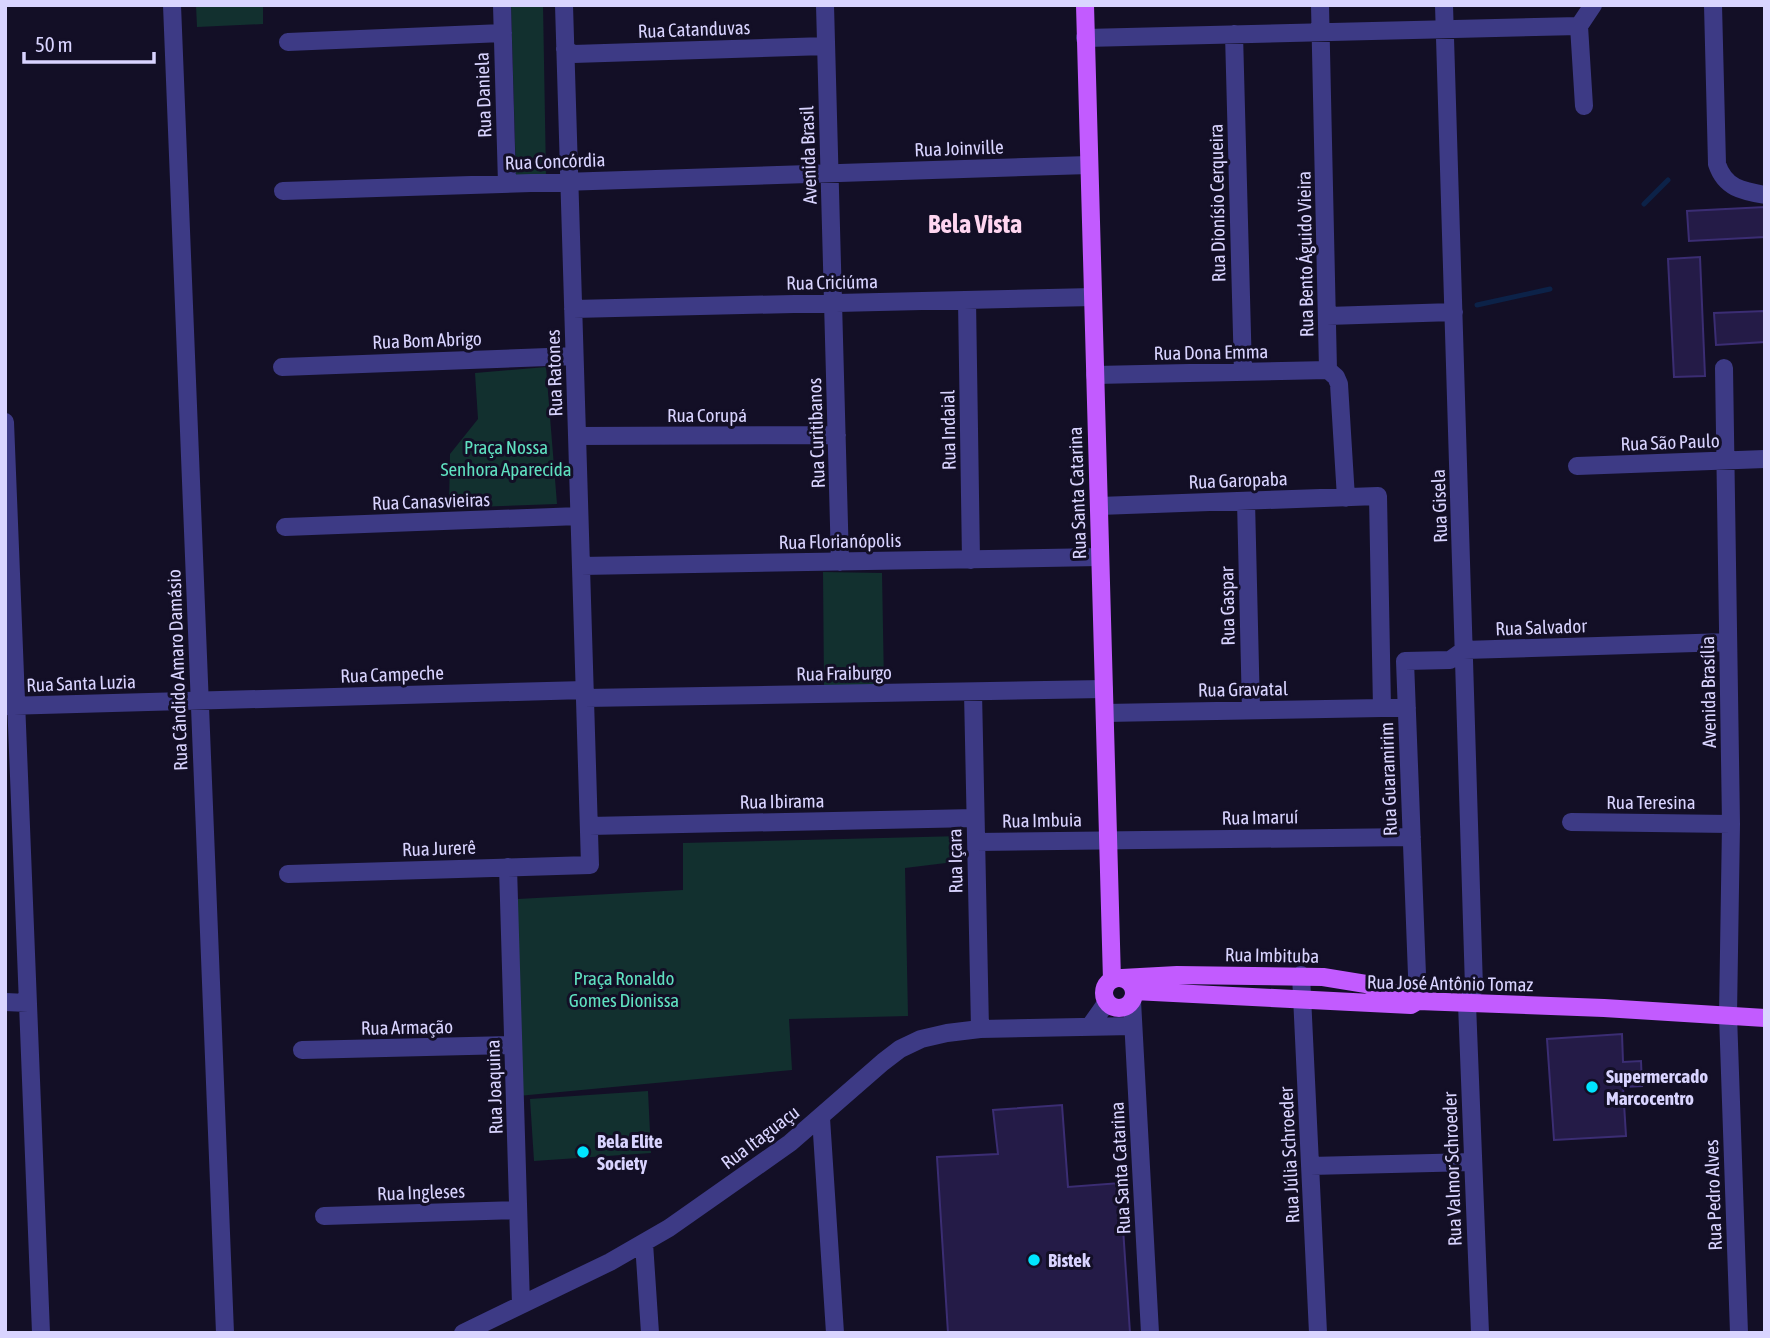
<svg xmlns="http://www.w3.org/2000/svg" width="1770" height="1338" viewBox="0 0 1770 1338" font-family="'Asap Condensed',sans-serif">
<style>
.green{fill:#12302f}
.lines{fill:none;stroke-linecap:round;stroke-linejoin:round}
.stream{stroke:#0c2248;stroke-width:5}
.building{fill:#241b47;stroke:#3b2d73;stroke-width:2}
.minor{stroke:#3d3a85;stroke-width:18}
.major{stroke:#c25bff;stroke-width:18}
.poi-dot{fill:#00e5ff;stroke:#130f26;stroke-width:2.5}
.labels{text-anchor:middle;stroke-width:6;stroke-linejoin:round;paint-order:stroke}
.street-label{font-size:19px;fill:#d9d4ff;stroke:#130f26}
.park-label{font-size:19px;fill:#5fe0c0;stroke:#130f26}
.poi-label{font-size:19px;font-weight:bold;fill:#d9d4ff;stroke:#130f26;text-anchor:start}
.district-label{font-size:26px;font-weight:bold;fill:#ffd6f0;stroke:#130f26}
</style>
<rect width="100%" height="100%" fill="#130f26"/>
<path class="green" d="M196,5H263V24L197,27Z
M511,5H543L546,175L516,177Z
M546,367L557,504L449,508L450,454L478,419L475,373Z
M823,572L882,573L884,685L824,686Z
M962,836V861L905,868L908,1016L789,1019L792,1070L518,1096V899L683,890V843Z
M648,1091L651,1153L534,1161L530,1099Z"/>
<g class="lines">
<path class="stream" d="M1644,204L1668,180
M1477,305L1550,289"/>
</g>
<path class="building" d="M1765,207V237L1689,241L1687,211Z
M1700,257L1705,376L1674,377L1668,259Z
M1765,311V342L1716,345L1714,313Z
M1622,1034L1623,1062L1641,1061L1642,1086L1623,1087L1626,1136L1554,1140L1547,1039Z
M1062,1105L1068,1187L1120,1183L1130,1333H948L937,1157L998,1154L993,1110Z"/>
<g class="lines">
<path class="minor" d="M172,5L225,1333
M502,5L507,184
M825,5L840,562
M1320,5L1328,370L1336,377L1339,384L1346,498
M1444,5L1474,988L1467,1004L1480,1333
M1713,5L1717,164C1725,188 1742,191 1765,195
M1579,26L1584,106
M1234,34L1243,372
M1085,38L1579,26L1593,5
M288,42L503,33
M565,49L573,54L826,46
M283,191L1089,165
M967,300L971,560
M573,309L1093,297
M1327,316L1454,312
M282,367L574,356
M1724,368L1731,824L1728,1015L1739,1333
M1095,375L1328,370
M5,422L41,1333
M577,436L837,435
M1577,466L1765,459
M1246,501L1251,710
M1099,506L1378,496L1382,708H1407
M285,527L579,516
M581,566L1100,557
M973,692L980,1029
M585,698L1104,689
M5,706L585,690
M1105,713L1382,708
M1571,822L1731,824
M589,826L975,818
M976,842L1412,837
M508,867L521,1305
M288,874L590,865L564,5
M1301,975L1318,1333
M1132,1001L1150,1333
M1418,1001L1405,661L1450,660L1464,650L1728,642
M5,1002L28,1003
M1090,1026L1107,1002
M302,1050L513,1045
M821,1118L835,1333
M1310,1166L1473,1162
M324,1216L518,1210
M644,1243L650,1333
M463,1333L610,1262L669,1228L790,1143L883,1062L900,1049L921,1039L947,1033L980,1029L1133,1026"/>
<path class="major" d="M1085,5L1112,980
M1122,978L1177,975L1323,977L1366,984L1411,999
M1104 993a15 15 0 1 1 30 0a15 15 0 1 1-30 0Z
M1134,991L1411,1005L1418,1001L1604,1008L1765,1018"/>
</g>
<g class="poi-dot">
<circle cx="1592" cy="1087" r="7"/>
<circle cx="583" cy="1152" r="7"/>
<circle cx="1034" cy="1260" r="7"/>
</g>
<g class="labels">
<g class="street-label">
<text transform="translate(694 29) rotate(-2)" y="7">Rua Catanduvas</text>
<text transform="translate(483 95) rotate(-92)" y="7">Rua Daniela</text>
<text transform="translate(959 148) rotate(-2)" y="7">Rua Joinville</text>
<text transform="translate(808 155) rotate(-92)" y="7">Avenida Brasil</text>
<text transform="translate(555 161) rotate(-2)" y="7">Rua Concórdia</text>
<text transform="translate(1217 203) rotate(-91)" y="7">Rua Dionísio Cerqueira</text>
<text transform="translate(1305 254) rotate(-91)" y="7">Rua Bento Águido Vieira</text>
<text transform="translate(832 282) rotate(-1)" y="7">Rua Criciúma</text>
<text transform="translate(427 340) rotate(-2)" y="7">Rua Bom Abrigo</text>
<text transform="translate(1211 352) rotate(-1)" y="7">Rua Dona Emma</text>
<text transform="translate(554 373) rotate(-92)" y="7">Rua Ratones</text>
<text x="707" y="422">Rua Corupá</text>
<text transform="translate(948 430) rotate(-91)" y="7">Rua Indaial</text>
<text transform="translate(816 433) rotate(-92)" y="7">Rua Curitibanos</text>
<text transform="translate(1670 442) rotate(-2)" y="7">Rua São Paulo</text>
<text transform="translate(1238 480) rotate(-2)" y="7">Rua Garopaba</text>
<text transform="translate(1077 493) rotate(-92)" y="7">Rua Santa Catarina</text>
<text transform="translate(431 501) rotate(-2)" y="7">Rua Canasvieiras</text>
<text transform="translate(1439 506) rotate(-92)" y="7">Rua Gisela</text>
<text transform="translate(840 541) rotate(-1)" y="7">Rua Florianópolis</text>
<text transform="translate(1227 606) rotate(-91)" y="7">Rua Gaspar</text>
<text transform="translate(1541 627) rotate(-2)" y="7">Rua Salvador</text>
<text transform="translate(177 670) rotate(-92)" y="7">Rua Cândido Amaro Damásio</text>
<text transform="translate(844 673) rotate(-1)" y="7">Rua Fraiburgo</text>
<text transform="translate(392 674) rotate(-2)" y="7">Rua Campeche</text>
<text transform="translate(81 683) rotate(-2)" y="7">Rua Santa Luzia</text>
<text transform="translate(1243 689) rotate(-1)" y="7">Rua Gravatal</text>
<text transform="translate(1708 692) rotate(-91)" y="7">Avenida Brasília</text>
<text transform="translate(1388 779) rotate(-92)" y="7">Rua Guaramirim</text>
<text transform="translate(782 801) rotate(-1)" y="7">Rua Ibirama</text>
<text x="1651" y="809">Rua Teresina</text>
<text transform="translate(1260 817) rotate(-1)" y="7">Rua Imaruí</text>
<text transform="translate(1042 820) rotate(-1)" y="7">Rua Imbuia</text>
<text transform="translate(439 848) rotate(-2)" y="7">Rua Jurerê</text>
<text transform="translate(955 861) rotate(-91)" y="7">Rua Içara</text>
<text transform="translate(1272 955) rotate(1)" y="7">Rua Imbituba</text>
<text transform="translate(1450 983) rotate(1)" y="7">Rua José Antônio Tomaz</text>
<text transform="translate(407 1027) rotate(-1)" y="7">Rua Armação</text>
<text transform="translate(494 1087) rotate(-92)" y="7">Rua Joaquina</text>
<text transform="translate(760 1137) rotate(-37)" y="7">Rua Itaguaçu</text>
<text transform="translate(1289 1155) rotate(-93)" y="7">Rua Júlia Schroeder</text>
<text transform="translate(1120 1168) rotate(-93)" y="7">Rua Santa Catarina</text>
<text transform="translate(1452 1169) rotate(-92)" y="7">Rua Valmor Schroeder</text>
<text transform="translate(421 1192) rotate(-2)" y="7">Rua Ingleses</text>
<text transform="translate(1713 1195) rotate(-92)" y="7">Rua Pedro Alves</text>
</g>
<g class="park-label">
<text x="506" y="454">Praça Nossa<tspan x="506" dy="22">Senhora Aparecida</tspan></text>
<text x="624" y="985">Praça Ronaldo<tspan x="624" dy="22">Gomes Dionissa</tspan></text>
</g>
<g class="poi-label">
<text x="1606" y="1083">Supermercado<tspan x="1606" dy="22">Marcocentro</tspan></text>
<text x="597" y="1148">Bela Elite<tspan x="597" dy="22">Society</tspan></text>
<text x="1048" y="1267">Bistek</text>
</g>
<g class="district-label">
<text x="975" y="233">Bela Vista</text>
</g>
</g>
<rect width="1770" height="1338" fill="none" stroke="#d9d4ff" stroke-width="14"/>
<path d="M24 52v10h130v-10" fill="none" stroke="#d9d4ff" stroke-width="3.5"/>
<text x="35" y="52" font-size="21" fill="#d9d4ff" stroke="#130f26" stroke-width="5" paint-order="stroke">50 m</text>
</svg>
